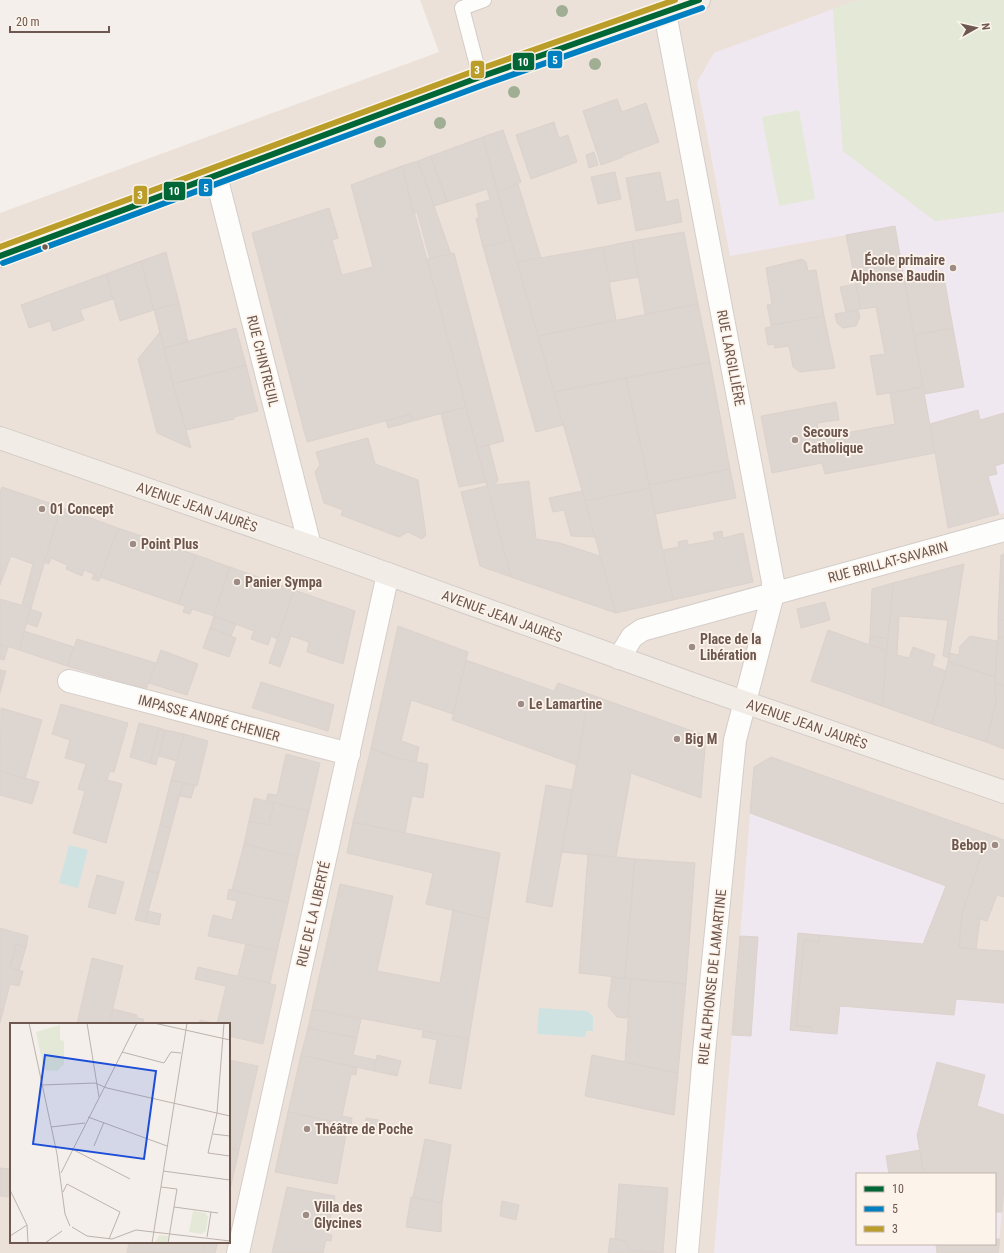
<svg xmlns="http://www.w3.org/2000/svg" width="1004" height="1253" viewBox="0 0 1004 1253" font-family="'Roboto Condensed',sans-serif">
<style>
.residential{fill:#ece1d8;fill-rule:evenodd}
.education{fill:#f0e8f0;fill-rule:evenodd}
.green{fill:#e3e9d6}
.water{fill:#cee2e2}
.building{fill:#ddd5d0;stroke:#dcd2cd}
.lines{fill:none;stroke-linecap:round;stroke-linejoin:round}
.lane-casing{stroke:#d3ccc8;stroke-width:16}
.street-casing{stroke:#d3ccc8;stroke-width:24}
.primary-casing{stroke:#d3cbc7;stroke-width:24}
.lane{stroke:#fdfdfc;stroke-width:14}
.street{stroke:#fdfdfc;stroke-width:22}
.primary{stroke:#f1ece6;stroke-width:22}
.bus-1-casing{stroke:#fcf4eb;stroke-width:9}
.bus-2-casing{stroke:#fcf4eb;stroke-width:9}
.bus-3-casing{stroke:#fcf4eb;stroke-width:9}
.bus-1{stroke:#016635;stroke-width:6}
.bus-2{stroke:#0080c0;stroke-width:6}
.bus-3{stroke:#bb9e29;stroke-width:6}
.tree{fill:#a0ae93}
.bus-dot{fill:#6e574e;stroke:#fcf4eb;stroke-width:1.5}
.poi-dot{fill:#9d8c85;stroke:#fcf4eb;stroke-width:1.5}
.labels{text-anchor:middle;stroke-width:3.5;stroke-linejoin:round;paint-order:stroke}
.poi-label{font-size:14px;font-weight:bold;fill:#6e574e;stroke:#fcf4eb;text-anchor:start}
.street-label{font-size:14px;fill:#6e574e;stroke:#fcf4eb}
.inset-road{fill:none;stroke:#beb2ac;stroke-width:1}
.view{fill:#1d4ed8;fill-opacity:0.15;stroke:#1d4ed8;stroke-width:2}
.inset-edge{fill:none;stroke:#6e574e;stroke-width:2}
.line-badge{stroke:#fcf4eb;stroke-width:1.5}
.badge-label{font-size:11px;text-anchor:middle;font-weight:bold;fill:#fff}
</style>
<rect width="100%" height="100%" fill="#f4efea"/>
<path class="residential" d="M420,0H1004V1253H0V213L439,52ZM11,1024H229V1242H11ZM857,1174H995V1244H857Z"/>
<path class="education" d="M833,9L843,151L935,221L1004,212V513L948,528L904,280L846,235L730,256L697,82L714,53Z
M754,767L988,834L960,948L1004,951V1186L998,1253H714ZM857,1174H995V1244H857Z"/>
<path class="green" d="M858,0H1004V212L935,221L843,151L833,9Z
M799,110L815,199L779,206L762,117Z"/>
<path class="water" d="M69,845L88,850L78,888L59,883Z
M539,1008L587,1011L593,1016V1031H586L585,1037L537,1034Z"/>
<path class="building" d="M617,99L622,112L646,103L659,142L622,156L623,157L601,165L583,111Z
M554,122L559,138L568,135L577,162L531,179L516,135Z
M503,130L521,182L497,192L483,137Z
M483,137L511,240L483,247L476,219L479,217L476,204L490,200L487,189L447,202L431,156Z
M594,152L598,165L589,168L586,155Z
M431,156L447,202L434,206L418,161Z
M418,161L434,206L451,254L430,259L417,212L413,213L402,166Z
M402,166L466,407L413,421L411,414L307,442L252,233L329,208L338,238L332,240L342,275L373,267L351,185Z
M615,172L621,199L598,204L591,177Z
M660,172L666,202L678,199L682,222L636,231L626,178Z
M518,184L541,258L517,262L497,192Z
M895,226L923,387L877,395L870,356L885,354L876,307L861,309L846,235Z
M684,232L698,304L645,314L632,241Z
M511,240L563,425L536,432L483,247Z
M632,241L639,277L610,282L603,247Z
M603,247L616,320L538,336L517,262Z
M166,252L179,303L154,310L141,261Z
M454,253L504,441L477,448L427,259Z
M802,259L806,262L808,271L816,270L824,316L771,325L767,305L772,304L766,268Z
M141,261L154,310L120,321L106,274Z
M943,271L953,328L914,335L904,278Z
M106,274L113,299L80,310L84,320L53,331L50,321L29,328L21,305Z
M856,284L861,309L846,312L840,287Z
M179,303L188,342L164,348L154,310Z
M698,304L710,362L554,392L538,336Z
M858,310L860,317L856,326L843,328L837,323L835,314Z
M824,316L835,368L800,372L793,367L789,346L775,348L774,344L768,345L765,328L771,327V325Z
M236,328L246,365L173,384L164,348Z
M953,328L964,387L925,394L914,335Z
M160,332L173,384L191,448L157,433L138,359Z
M710,362L730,469L649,485L626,378Z
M246,365L258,411L234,417V419L186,430L173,384Z
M626,378L650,488L585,501L554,392Z
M923,387L935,453L825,474L822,463L772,473L761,416L836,402L839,420L817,423L819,438L895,424L890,393Z
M466,407L486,482L459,487L441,414Z
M978,410L980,420L1004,413V463L995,466L997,474L988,476L999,514L948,528L930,424Z
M411,414L413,421L388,428L386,421Z
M368,438L375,464L418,480L426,535L422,539L408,532L399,537L341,515L343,510L324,503L315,472L320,465L316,452Z
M489,445L498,480L495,485L529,481L536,539L560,543L600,556L616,613L511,577L477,448Z
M730,469L736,498L655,514L649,485Z
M487,486L511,577L480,566L461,492Z
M2,487L61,507L31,608L22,605L33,564L11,556L0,585V492Z
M650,488L673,600L616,613L585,501Z
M582,491L585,501L595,537L571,536L564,510L553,512L549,498Z
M61,507L118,528L99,581L92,579L94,574L84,570L82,576L66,569L67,565L51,558L49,564L44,562Z
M118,528L196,555L178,604L100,577Z
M722,531L723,538L743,533L753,582L673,600L663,550L679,547L678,542L687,540L688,545L715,540L713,533Z
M1004,554V620H998L1001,555Z
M196,555L230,567L214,616L192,609L190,614L183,612L185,606L178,604Z
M964,564L949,658L943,656L948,620L899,616L897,655L909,658L913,647L935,655L932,666L946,671L932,724L882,706L893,583Z
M230,567L294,590L277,639L271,636L268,645L251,639L254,631L214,616Z
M893,583L888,639L870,636L872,589Z
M294,590L355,611L343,664L307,652L309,642L291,636L280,667L269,663Z
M0,599L31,608L19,650L0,644Z
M825,602L830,620L801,628L797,609Z
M30,609L42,613L37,627L26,623Z
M214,616L236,624L231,636L210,628Z
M998,620H1004V637H998Z
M398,626L468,652L453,714L411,700L401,741L419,747L416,762L396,758L371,748Z
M210,628L236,638L229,657L203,648Z
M828,630L886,651L882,706L811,681Z
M24,631L74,647L67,666L19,650Z
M870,636L888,639L886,651L869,644Z
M970,636L997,641L995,677L948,662L949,653L959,655L960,646Z
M998,637H1004V685L995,684Z
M77,639L156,663L146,689L67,666Z
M0,644L8,647L4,660L0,659Z
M161,650L198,664L187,695L149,683Z
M466,660L554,691L558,683L589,694L577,765L452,720Z
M948,662L995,677L996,702L986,742L932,724Z
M0,670L6,671L0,693Z
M261,682L334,705L328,731L252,708Z
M995,684L1004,685V749L986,742L996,702Z
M589,694L706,736L701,798L631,773L616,857L561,852Z
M61,704L128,723L114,772L110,771L107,780L122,784L106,843L73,833L85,791L78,789L86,764L65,758L70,740L52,734Z
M1,708L42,720L25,779L0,771Z
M139,723L159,728L150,763L130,757Z
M159,728L165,730L156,765L150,763Z
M165,730L184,734L177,761L159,756Z
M184,734L208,741L197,786L171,780Z
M371,748L396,758L428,764L423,798L412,796L405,833L353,822Z
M286,754L320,763L309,811L266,801L268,794L277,795Z
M771,757L988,834L962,913L959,948L1004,951V1003L956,999L954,1015L840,1006L837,1034L812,1032V1027L796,1026L804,940L819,942L820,935L923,944L946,886L750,813L754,767Z
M0,771L39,782L32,804L0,795Z
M171,780L183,783L171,828L160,825Z
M183,783L195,785L191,798L180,796Z
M546,785L573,790L552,907L526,902Z
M254,798L274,803L269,825L249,821Z
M274,803L309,811L298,857L244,844L249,821L269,825Z
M353,822L500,853L489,919L426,904L433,873L347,853Z
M160,825L171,828L159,873L148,871Z
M988,834L1004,840V897L997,895L987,921L980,919L976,949L959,948L962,913Z
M244,844L298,857L288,903L232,890Z
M588,854L635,859L625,978L579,973Z
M635,859L695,863L686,984L625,978Z
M148,871L159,873L145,922L135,920Z
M97,875L124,882L115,914L88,907Z
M340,884L393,896L377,971L440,983L453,910L489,919L469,1039L312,1009Z
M229,889L288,903L277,951L208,936L213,915L232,920L237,901L227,899Z
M148,911L161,914L159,925L145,922Z
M0,928L28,936L26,947L16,944L10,968L23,971L19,986L10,984L0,1023Z
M798,933L820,935L819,942L804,940L796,1026L812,1027V1032L790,1030Z
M740,936L758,937L751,1036L732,1035Z
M16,944L26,947L19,971L10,968Z
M246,944L277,951L270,983L238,976Z
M92,958L123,966L109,1024H77Z
M198,967L276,985L263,1044L229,1036V1024H199L200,1020L217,1024L226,986L195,979Z
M612,977L631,979L627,1018L617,1017L608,1006Z
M631,979L686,984L678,1073L625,1062Z
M113,1009L137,1015V1018L144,1019L142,1024H109Z
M312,1009L361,1019L357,1038L308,1028Z
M308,1028L357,1038L353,1055L376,1060L374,1071L301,1055Z
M423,1031L469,1039L461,1089L429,1083L437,1040L422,1037Z
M301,1055L357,1068L356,1075L351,1074L342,1116L352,1118L351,1125L288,1112Z
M377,1055L401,1061L397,1076L374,1071Z
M592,1055L678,1073L674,1115L585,1096Z
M229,1060L258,1066L239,1150L229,1148Z
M937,1062L985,1075L977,1106L1004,1115V1186L1002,1212H995V1174H924L917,1135Z
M288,1112L348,1124L337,1184L275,1172Z
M366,1118L379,1120L377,1130L364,1127Z
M425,1139L451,1145L442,1203L413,1197Z
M229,1148L239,1150L229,1194Z
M920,1150L924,1174H889L886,1156Z
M0,1168L11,1169V1197L0,1196Z
M619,1184L668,1188L663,1253L628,1250V1242L615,1239Z
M287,1187L335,1196L327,1234L332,1235L331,1241L326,1240L323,1253H272Z
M411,1197L442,1203L441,1232L406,1227Z
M502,1201L519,1205L516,1220L500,1216Z
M610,1238L628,1242V1250L662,1253H608Z
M995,1239H1000L998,1253H937L936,1244H995Z
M129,1242H206L203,1253H127Z
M206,1242H218L215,1253H203Z"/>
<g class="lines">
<defs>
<path id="lane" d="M480,77L462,8L484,0"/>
<path id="street" d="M665,13L773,582V594L735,740L704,1053L687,1253
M216,176L310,546
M619,658L632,637L642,630L1004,530
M69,681L349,754
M238,1253L388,574"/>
<path id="primary" d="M0,256L480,77L699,0
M0,438L310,546L698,686L1004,792"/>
</defs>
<use href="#lane" class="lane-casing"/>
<use href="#street" class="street-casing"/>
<use href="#primary" class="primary-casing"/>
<use href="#lane" class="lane"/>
<use href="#street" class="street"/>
<use href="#primary" class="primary"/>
<defs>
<path id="bus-1" d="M0,256L480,77L699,0"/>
<path id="bus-2" d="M3,263L483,85L702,8"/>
<path id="bus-3" d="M0,247L477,70L675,0"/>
</defs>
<use href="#bus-1" class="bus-1-casing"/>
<use href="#bus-2" class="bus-2-casing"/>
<use href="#bus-3" class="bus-3-casing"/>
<use href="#bus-1" class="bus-1"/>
<use href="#bus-2" class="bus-2"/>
<use href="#bus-3" class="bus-3"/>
</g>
<g class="tree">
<circle cx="562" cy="11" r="6"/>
<circle cx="595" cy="64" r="6"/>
<circle cx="514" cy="92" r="6"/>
<circle cx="440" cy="123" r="6"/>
<circle cx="380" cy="142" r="6"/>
</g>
<circle class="bus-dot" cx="45" cy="247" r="3.5"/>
<g class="poi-dot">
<circle cx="953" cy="268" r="4"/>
<circle cx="795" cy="440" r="4"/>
<circle cx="42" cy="509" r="4"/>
<circle cx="133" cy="544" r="4"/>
<circle cx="237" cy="582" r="4"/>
<circle cx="692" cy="647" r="4"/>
<circle cx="521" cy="704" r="4"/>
<circle cx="677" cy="739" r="4"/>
<circle cx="995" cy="845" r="4"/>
<circle cx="307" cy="1129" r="4"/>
<circle cx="306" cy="1215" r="4"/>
</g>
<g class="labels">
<g class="poi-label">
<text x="945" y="265" text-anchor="end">École primaire<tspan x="945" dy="16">Alphonse Baudin</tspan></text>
<text x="803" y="437">Secours<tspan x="803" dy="16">Catholique</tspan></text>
<text x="50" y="514">01 Concept</text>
<text x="141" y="549">Point Plus</text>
<text x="245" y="587">Panier Sympa</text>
<text x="700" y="644">Place de la<tspan x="700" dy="16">Libération</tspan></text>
<text x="529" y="709">Le Lamartine</text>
<text x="685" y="744">Big M</text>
<text x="987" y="850" text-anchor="end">Bebop</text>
<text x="315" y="1134">Théâtre de Poche</text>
<text x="314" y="1212">Villa des<tspan x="314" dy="16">Glycines</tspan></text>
</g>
<g class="street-label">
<text transform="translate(731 358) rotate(79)" y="5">RUE LARGILLIÈRE</text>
<text transform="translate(263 361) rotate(76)" y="5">RUE CHINTREUIL</text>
<text transform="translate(197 507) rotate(19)" y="5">AVENUE JEAN JAURÈS</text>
<text transform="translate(888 562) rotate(-15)" y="5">RUE BRILLAT-SAVARIN</text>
<text transform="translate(502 616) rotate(20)" y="5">AVENUE JEAN JAURÈS</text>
<text transform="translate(209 718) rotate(15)" y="5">IMPASSE ANDRÉ CHENIER</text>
<text transform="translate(807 724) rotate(19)" y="5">AVENUE JEAN JAURÈS</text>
<text transform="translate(313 914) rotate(-77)" y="5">RUE DE LA LIBERTÉ</text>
<text transform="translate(712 977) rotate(-84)" y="5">RUE ALPHONSE DE LAMARTINE</text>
</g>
</g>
<g transform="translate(10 1023)">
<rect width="220" height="220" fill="#f4efea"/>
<path d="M50,2V17L54,18V41L47,48L34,47L26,9ZM183,188L195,190L198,194L196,208L191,211L179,209ZM149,212L158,213L157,220H145Z" fill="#e3e9d6"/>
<path class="inset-road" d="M19,0L47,131L55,191L60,203M77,0L89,74M144,0L220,17M214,0L207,90L198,130L220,133M112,29L154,40L161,29L171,30M32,62L85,60L97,65L220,93M78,94L157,123M41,104L75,100M203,111L220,113M84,123L94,99M62,126L120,156M153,148L220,157M51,150L127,0M151,164L167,166L158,220M0,167L17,202L18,220M53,169L57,161L110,189L99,216M164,184L208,190M62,204L77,213L102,216L126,207L220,218M0,213L17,202M197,214L201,189M35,220L52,208M142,220L177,0"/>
<path class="view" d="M35,32L146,48L134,136L23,121Z"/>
<rect width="220" height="220" class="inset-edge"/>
</g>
<g class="line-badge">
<rect x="547" y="50" width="16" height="19" rx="4" fill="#0080c0"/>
<rect x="512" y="52" width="23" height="19" rx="4" fill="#016635"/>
<rect x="470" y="60" width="15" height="19" rx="4" fill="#bb9e29"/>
<rect x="198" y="178" width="15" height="19" rx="4" fill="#0080c0"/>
<rect x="163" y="181" width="23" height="20" rx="4" fill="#016635"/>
<rect x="133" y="185" width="15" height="20" rx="4" fill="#bb9e29"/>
</g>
<g class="badge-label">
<text x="555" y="64">5</text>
<text x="523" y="66">10</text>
<text x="477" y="74">3</text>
<text x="206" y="192">5</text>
<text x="174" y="195">10</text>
<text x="140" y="199">3</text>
</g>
<rect x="856" y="1173" width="140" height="72" fill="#fcf4eb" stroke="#c3b5ac"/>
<rect x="864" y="1186" width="20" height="6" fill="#016635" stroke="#c3b5ac"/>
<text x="892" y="1193" font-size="12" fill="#6e574e">10</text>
<rect x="864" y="1206" width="20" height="6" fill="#0080c0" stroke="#c3b5ac"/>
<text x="892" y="1213" font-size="12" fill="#6e574e">5</text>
<rect x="864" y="1226" width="20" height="6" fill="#bb9e29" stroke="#c3b5ac"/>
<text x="892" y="1233" font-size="12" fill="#6e574e">3</text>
<g transform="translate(976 28) rotate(82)" stroke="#fcf4eb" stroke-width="3" paint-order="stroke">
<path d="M0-3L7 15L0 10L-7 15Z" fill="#6e574e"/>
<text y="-6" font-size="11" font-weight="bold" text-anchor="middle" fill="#6e574e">N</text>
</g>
<path d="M10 26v6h99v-6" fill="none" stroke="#6e574e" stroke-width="2"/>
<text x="16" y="26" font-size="12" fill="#6e574e" stroke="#fcf4eb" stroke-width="3" paint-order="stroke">20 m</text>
</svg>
